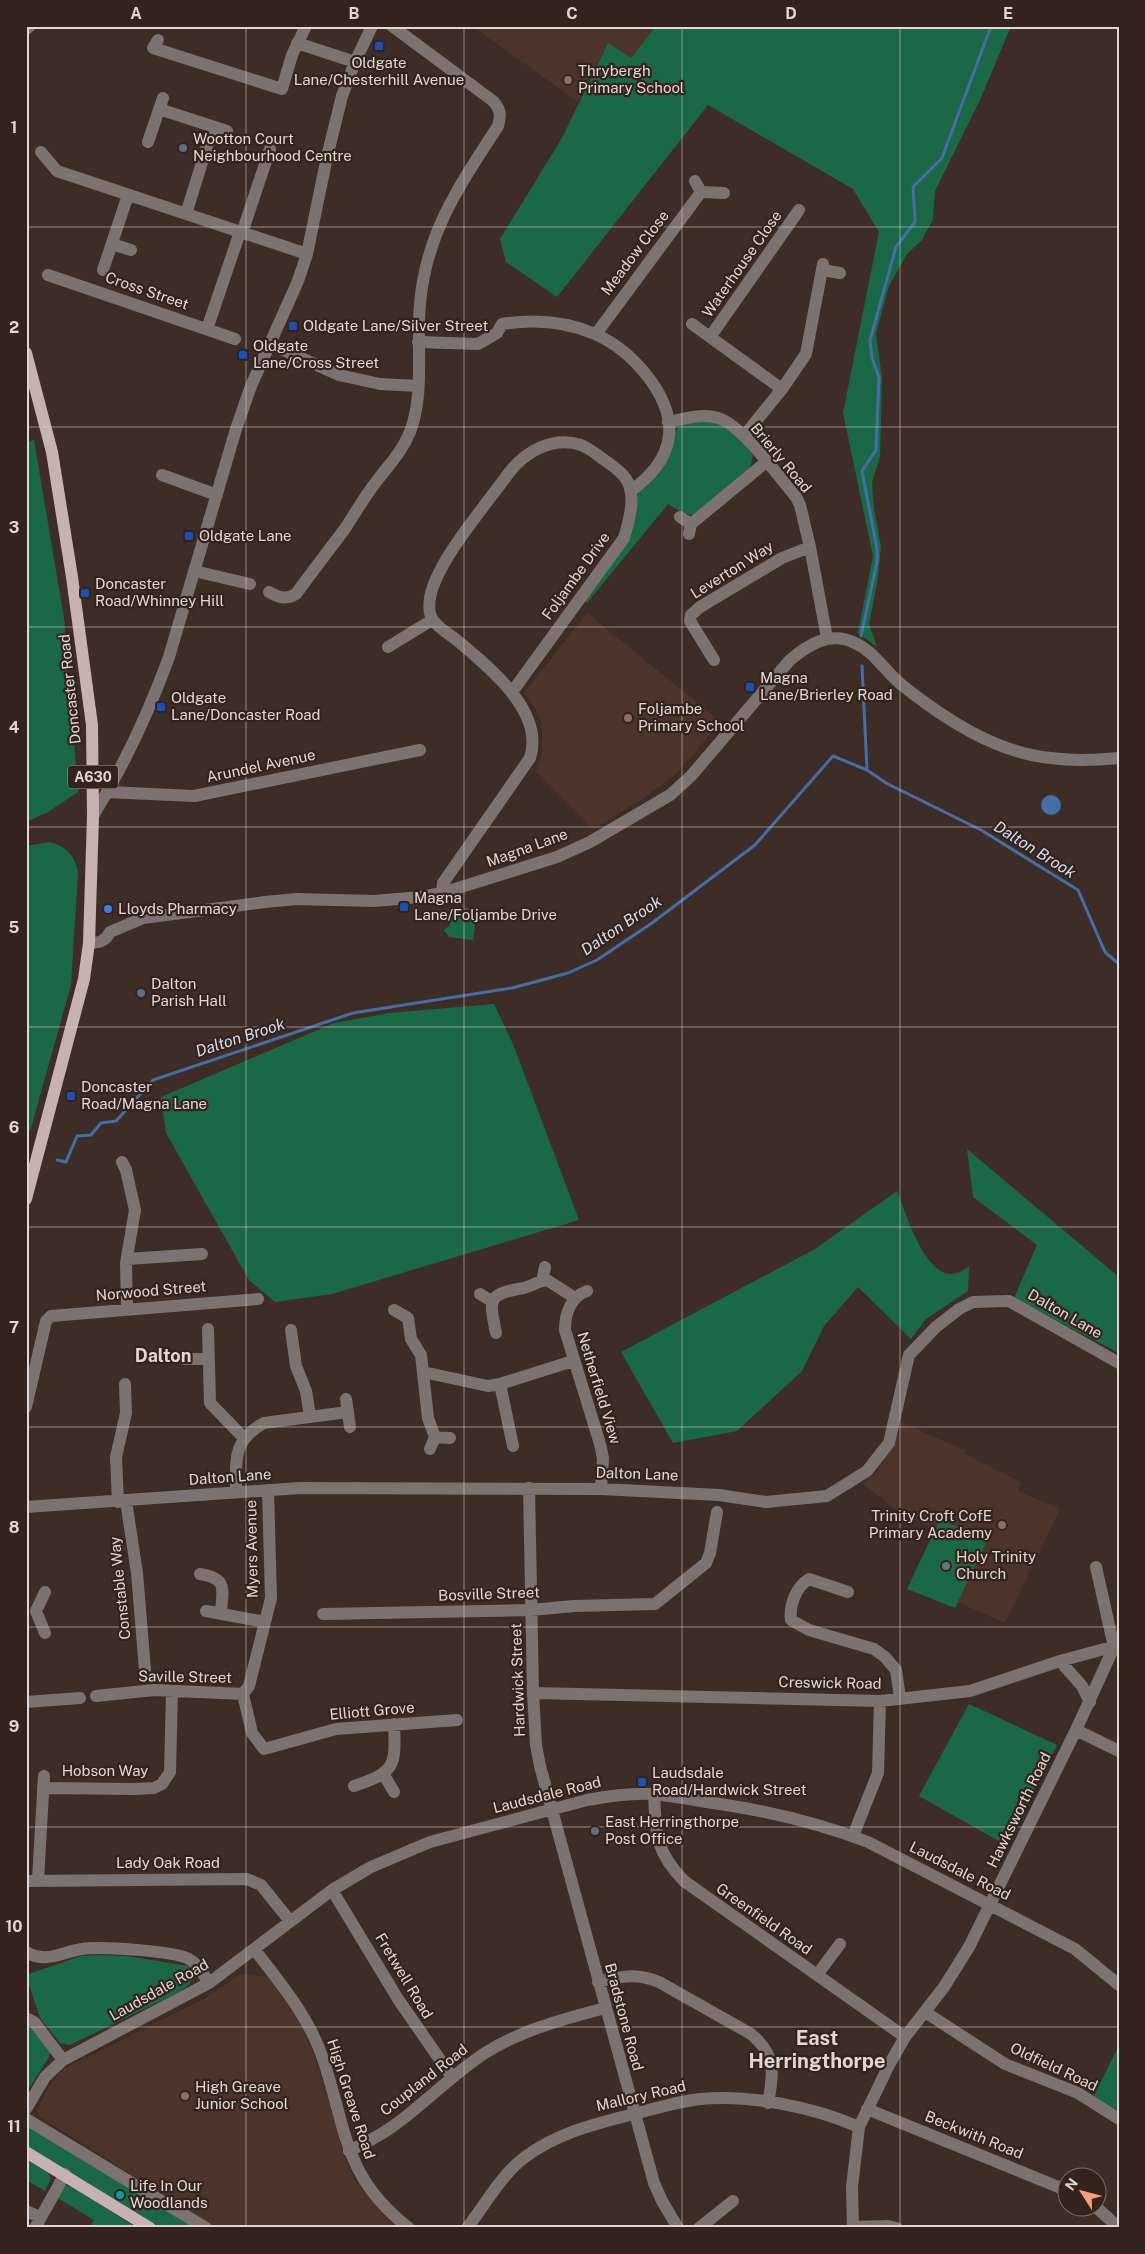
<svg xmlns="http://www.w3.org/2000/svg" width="1145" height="2254" viewBox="0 0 1145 2254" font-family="'Public Sans',sans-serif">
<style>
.built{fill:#4c342b}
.green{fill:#1b6846}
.water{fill:#456da6}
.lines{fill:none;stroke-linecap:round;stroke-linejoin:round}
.stream{stroke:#456da6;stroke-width:3}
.minor{stroke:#7d7272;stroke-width:12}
.major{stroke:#c7b2b1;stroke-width:12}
.grid{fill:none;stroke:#e2d6d2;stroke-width:1;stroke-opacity:0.55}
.transit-dot{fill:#1a4fb4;stroke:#34231d;stroke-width:2}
.education-dot{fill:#8d6e63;stroke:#34231d;stroke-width:2}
.service-dot{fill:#5c6f8a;stroke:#34231d;stroke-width:2}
.shop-dot{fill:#3f7fe0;stroke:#34231d;stroke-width:2}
.worship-dot{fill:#6b7280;stroke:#34231d;stroke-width:2}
.culture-dot{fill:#0f9aa8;stroke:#34231d;stroke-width:2}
.labels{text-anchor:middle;stroke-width:4.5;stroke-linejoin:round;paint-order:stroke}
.shield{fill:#34231d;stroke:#aea09c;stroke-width:1}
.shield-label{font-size:14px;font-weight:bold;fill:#e2d6d2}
.poi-label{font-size:15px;fill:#e2d6d2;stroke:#34231d;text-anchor:start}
.street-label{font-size:15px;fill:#e2d6d2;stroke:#34231d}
.water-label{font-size:16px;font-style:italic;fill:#d2deef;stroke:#34231d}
.quarter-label{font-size:18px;font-weight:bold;fill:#e2d6d2;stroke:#34231d}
.district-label{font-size:20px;font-weight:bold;fill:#e2d6d2;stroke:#34231d}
.neatline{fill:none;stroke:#e2d6d2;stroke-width:2}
.grid-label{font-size:16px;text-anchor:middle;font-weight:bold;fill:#e2d6d2}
</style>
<rect width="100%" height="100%" fill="#3e2d26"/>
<path class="built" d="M472,26H656L631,59L608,43L578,102Z
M587,613L721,722L673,777L642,799L593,829L536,772L542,755V725L535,708L524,693Z
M901,1422L966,1451L964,1454L1021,1482L1018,1491L1060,1509L1005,1623L958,1602L987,1541L939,1520L935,1530L891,1506L863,1484L875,1474L895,1444Z
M241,1974L269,1977L299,2022L313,2052L325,2088L344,2155L355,2180L385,2217L399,2228H217L40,2117L37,2111L39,2105L49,2086L64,2069L202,2000Z"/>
<path class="green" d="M656,26H1011L981,98L935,191L933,219L922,240L907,254L889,286L876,333L882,379L880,457L872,482L874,509L881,547L877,583L869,624L877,647L858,633L873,556L843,413L879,232L853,189L708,105L557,297L506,262L500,239L562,138L608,43L631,58Z
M689,421C730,423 727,424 753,455L750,469L693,515L683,513L668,504L587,603L584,601L626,542L639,491L676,430L681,424Z
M34,440L64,618L78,792L48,812L26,822V443Z
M49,842C66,846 75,855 78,873L71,985L31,1128L26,1137V846Z
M450,907L468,908C477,918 475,928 473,940L449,937L444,930L450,925Z
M494,1004L513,1044L579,1220L332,1294L275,1302L249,1280L166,1133L161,1097L334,1023L389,1013Z
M967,1149L1119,1277V1353L1014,1298L1037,1245L973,1197Z
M897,1191C907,1216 931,1300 969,1266L968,1291L926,1319L911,1339L858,1287L824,1326L802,1371L737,1431L673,1443L621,1352L815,1249Z
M940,1519L987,1541L955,1608L907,1589Z
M969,1704L1057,1745L1006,1845L919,1796Z
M99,1955L127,1956L188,1966L194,1976L189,1985L177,1993L70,2045L60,2043L40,2018L26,1975L81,1956Z
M27,2023L50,2052L49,2057L26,2093Z
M1119,2045V2111L1093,2098Z
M26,2126L196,2228H158L26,2146Z
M26,2158L47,2171L51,2178L45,2191L26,2180Z
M65,2185L71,2186L137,2228H89L94,2220L56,2197Z"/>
<path class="water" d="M1041 805a10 10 0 1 1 20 0a10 10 0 1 1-20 0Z"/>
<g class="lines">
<path class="stream" d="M861,636L877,562V549L862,471L876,450L879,377L872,358L870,340L896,247L915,222L913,187L942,158L991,26
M862,666L867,770
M57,1160L66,1162L77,1136L91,1135L101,1123L116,1121L153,1080L353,1013L512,988L568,973L597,960L652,923L755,845L833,756L867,770L886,783L981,830L1078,890L1105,952L1119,964"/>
<path class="minor" d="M26,29L30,26
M158,40L153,48L282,89L292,55L306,26
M297,43L355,62
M159,109L227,131
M148,142L163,98
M41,152L57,171L307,254
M695,181L701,192L724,193
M186,214L213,127
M242,233L270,149
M112,244L131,250
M103,270L128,195
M822,270L840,273
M48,275L235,339
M692,324L782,389
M207,329L240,232
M596,334L701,192
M710,337L799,210
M418,342L478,344L497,333L502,324C534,319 565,321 595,334C631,350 673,395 669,436C666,461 649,477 631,491
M270,344L339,375L380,384L418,386
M668,422C683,419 702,413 718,418C741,424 779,477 796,497L800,505L810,547L827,638
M744,436L782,389L806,354L823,264
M162,475L217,495
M680,517L691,524L689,534
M691,524L766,462
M194,571L250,584
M269,592C280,598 285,600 296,594C312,572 328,551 344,530C355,514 364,497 376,482C388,466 402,452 410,432C425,393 416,346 420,304C426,232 460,185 498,126C501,115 501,110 493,101L392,26
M388,647L432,620
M714,660L690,621L691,615L700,607L782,558L810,547
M108,792L194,796L420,750
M93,816C123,767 149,712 169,657L236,429L251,386L298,281L307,254L327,157L342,96L355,62L372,26
M442,893L443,883L530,758C545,712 490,668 459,642C451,635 439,629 433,620C429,615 429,605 430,598C436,562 486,505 508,474C525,451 553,436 581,445C589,448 596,454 603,459C611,465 621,471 626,479C637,495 629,521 624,538L512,692
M89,943C99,943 106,941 110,932L143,918L265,902L296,899L374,901L421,897L442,893L557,857L590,842L670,795L691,776L790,660C809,644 830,631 855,643C875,652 886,673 903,686C945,719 996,753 1051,758C1072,761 1097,760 1119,758
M122,1162L126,1170L135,1210L126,1263L127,1308
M127,1259L202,1254
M542,1281L545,1267
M587,1291C571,1297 565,1313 565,1330L600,1444L603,1458L601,1489
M480,1294L493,1302
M394,1310L408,1318L411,1339L421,1355L428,1418L435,1437
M208,1329L210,1403L244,1438
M291,1330L296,1366L306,1391L310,1416
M496,1333C489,1299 487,1294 524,1288C532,1286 538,1281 547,1280L575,1298
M184,1359H208
M423,1372L488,1386L500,1384L573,1361
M500,1384L513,1446
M346,1399L350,1427
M26,1407L46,1321L51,1316L258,1299
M430,1449L435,1437L450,1438
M529,1488L533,1693L536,1745L540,1766L654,2183L662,2201L678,2228
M236,1492C236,1461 232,1440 264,1423L348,1412
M126,1501L137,1573L145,1670
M118,1502L116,1457L126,1413L125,1384
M26,1507L300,1488L601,1489L719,1495L766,1502L827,1496L867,1471L889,1443L909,1355L936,1327L959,1309L973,1302L1009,1301L1119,1363
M200,1574C229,1579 222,1589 221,1614
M45,1592L36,1611L45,1633
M848,1592L809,1579C796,1587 789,1605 791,1620L809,1630L874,1649L885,1657L896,1670L900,1698
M206,1611L265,1622
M323,1614L531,1610L574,1606L655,1604L706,1563L710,1553L717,1512
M1060,1661L1082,1686L1090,1702
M533,1693L880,1701L970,1691L1060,1661L1119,1645
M243,1694L252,1733L264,1749L336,1729L457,1720
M243,1694L249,1686L271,1598L268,1490
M96,1696L154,1690L243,1694
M26,1702L80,1698
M1076,1730L1119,1751
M384,1775L394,1792
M354,1786C395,1772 396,1767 394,1724
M43,1788L135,1789L154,1788L162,1784L170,1772L172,1691
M654,1794C656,1834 655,1851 684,1881L905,2037
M853,1836L878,1773L880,1701
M38,1880L44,1776
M26,1881L247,1879L261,1885L290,1921
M332,1890L398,1999L452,2077
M254,1949C280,1982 310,2019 323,2059C347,2130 343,2177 409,2228
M26,1952C46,1964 61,1952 82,1949C100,1946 174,1951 189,1959C198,1964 203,1974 209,1983
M817,1975L840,1944
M598,1982C621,1976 637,1973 659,1982L751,2034C776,2055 774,2073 768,2103
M925,2012L1005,2064L1078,2093L1119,2119
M26,2018L34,2022L63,2060
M26,2109L45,2077L63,2060L209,1983L332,1890L371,1867L430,1842L587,1800C609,1796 630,1793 652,1794C675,1796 698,1801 720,1804C773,1812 818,1823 868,1842L1075,1949L1119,1985
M867,2109L1068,2191
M26,2119L206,2228
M349,2151C365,2143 382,2135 396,2124C426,2102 453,2074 485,2053C521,2030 564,2019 605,2008
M1095,2206L1119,2228
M26,2211L40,2217
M853,2227L888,2226L897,2228
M35,2228L65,2174
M467,2228C485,2205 501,2175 525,2157C555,2135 587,2126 622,2117C647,2111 674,2102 700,2099C750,2094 813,2107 859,2127
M699,2228L733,2201
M853,2228L852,2187L859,2127L889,2065L905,2037L944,1987L969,1947L1076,1730L1114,1647L1096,1567"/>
<path class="major" d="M26,353L52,452L72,577L92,725L93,816L89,943L84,979L26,1199
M26,2152L150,2228"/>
</g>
<path class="grid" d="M246,26V2228M464,26V2228M682,26V2228M900,26V2228M26,227H1119M26,427H1119M26,627H1119M26,827H1119M26,1027H1119M26,1227H1119M26,1427H1119M26,1627H1119M26,1827H1119M26,2027H1119"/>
<g class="transit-dot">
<rect x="374" y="41" width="10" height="10" rx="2.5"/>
<rect x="288" y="321" width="10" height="10" rx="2.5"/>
<rect x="238" y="350" width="10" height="10" rx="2.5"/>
<rect x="184" y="531" width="10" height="10" rx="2.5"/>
<rect x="80" y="588" width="10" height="10" rx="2.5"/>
<rect x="745" y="682" width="10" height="10" rx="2.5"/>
<rect x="156" y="702" width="10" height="10" rx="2.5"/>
<rect x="399" y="902" width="10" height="10" rx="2.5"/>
<rect x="66" y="1091" width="10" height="10" rx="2.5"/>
<rect x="637" y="1777" width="10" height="10" rx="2.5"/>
</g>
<g class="education-dot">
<circle cx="568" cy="80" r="5"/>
<circle cx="628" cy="718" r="5"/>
<circle cx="1002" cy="1525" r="5"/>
<circle cx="185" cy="2096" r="5"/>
</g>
<g class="service-dot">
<circle cx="183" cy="148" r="5"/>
<circle cx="141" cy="993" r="5"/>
<circle cx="595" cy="1831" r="5"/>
</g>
<circle class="shop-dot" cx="108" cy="909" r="5"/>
<circle class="worship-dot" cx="946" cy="1566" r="5"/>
<circle class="culture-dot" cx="120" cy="2195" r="5"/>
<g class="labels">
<rect class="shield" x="68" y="765.5" width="50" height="23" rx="4"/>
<g class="shield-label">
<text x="93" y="782">A630</text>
</g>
<g class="poi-label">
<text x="379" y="68" text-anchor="middle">Oldgate<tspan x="379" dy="17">Lane/Chesterhill Avenue</tspan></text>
<text x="578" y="76">Thrybergh<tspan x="578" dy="17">Primary School</tspan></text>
<text x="193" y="144">Wootton Court<tspan x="193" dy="17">Neighbourhood Centre</tspan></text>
<text x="303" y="331">Oldgate Lane/Silver Street</text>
<text x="253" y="351">Oldgate<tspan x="253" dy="17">Lane/Cross Street</tspan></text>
<text x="199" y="541">Oldgate Lane</text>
<text x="95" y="589">Doncaster<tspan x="95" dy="17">Road/Whinney Hill</tspan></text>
<text x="760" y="683">Magna<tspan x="760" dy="17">Lane/Brierley Road</tspan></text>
<text x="171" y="703">Oldgate<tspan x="171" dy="17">Lane/Doncaster Road</tspan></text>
<text x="638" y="714">Foljambe<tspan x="638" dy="17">Primary School</tspan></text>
<text x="414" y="903">Magna<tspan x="414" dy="17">Lane/Foljambe Drive</tspan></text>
<text x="118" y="914">Lloyds Pharmacy</text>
<text x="151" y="989">Dalton<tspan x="151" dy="17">Parish Hall</tspan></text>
<text x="81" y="1092">Doncaster<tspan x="81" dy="17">Road/Magna Lane</tspan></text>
<text x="992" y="1521" text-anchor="end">Trinity Croft CofE<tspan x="992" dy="17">Primary Academy</tspan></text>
<text x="956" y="1562">Holy Trinity<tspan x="956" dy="17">Church</tspan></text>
<text x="652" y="1778">Laudsdale<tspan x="652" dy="17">Road/Hardwick Street</tspan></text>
<text x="605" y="1827">East Herringthorpe<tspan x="605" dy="17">Post Office</tspan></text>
<text x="195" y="2092">High Greave<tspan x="195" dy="17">Junior School</tspan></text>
<text x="130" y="2191">Life In Our<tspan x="130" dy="17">Woodlands</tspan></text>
</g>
<g class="street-label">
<text transform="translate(635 253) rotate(-53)" y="5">Meadow Close</text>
<text transform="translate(742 264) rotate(-55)" y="5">Waterhouse Close</text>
<text transform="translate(147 291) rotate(19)" y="5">Cross Street</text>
<text transform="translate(781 458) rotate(50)" y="5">Brierly Road</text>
<text transform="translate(732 570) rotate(-32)" y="5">Leverton Way</text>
<text transform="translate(576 576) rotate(-54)" y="5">Foljambe Drive</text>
<text transform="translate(70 689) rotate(-96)" y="5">Doncaster Road</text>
<text transform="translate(261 766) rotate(-12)" y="5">Arundel Avenue</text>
<text transform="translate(527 848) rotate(-20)" y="5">Magna Lane</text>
<text transform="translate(151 1291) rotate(-5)" y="5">Norwood Street</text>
<text transform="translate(1065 1314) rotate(30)" y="5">Dalton Lane</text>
<text transform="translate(599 1388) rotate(73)" y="5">Netherfield View</text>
<text transform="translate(637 1474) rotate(2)" y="5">Dalton Lane</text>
<text transform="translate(230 1477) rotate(-4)" y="5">Dalton Lane</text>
<text transform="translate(252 1549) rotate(-91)" y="5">Myers Avenue</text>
<text transform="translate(120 1588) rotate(-96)" y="5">Constable Way</text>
<text transform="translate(489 1594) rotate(-2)" y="5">Bosville Street</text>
<text transform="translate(185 1677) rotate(1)" y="5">Saville Street</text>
<text transform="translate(518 1680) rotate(-92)" y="5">Hardwick Street</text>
<text transform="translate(830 1683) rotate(1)" y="5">Creswick Road</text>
<text transform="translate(372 1711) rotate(-5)" y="5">Elliott Grove</text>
<text x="105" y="1776">Hobson Way</text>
<text transform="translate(547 1795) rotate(-14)" y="5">Laudsdale Road</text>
<text transform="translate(1019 1810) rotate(-64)" y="5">Hawksworth Road</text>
<text x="168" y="1868">Lady Oak Road</text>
<text transform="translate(960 1871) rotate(27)" y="5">Laudsdale Road</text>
<text transform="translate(764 1919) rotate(35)" y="5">Greenfield Road</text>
<text transform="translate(404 1976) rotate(59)" y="5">Fretwell Road</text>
<text transform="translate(159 1990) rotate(-29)" y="5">Laudsdale Road</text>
<text transform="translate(624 2017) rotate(75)" y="5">Bradstone Road</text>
<text transform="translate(1054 2067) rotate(25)" y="5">Oldfield Road</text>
<text transform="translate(424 2080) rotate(-38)" y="5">Coupland Road</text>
<text transform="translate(641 2096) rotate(-13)" y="5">Mallory Road</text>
<text transform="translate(351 2099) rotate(72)" y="5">High Greave Road</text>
<text transform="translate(974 2135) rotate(22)" y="5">Beckwith Road</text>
</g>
<g class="water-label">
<text transform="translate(1035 849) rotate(32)" y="6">Dalton Brook</text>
<text transform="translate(621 925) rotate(-34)" y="6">Dalton Brook</text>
<text transform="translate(240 1037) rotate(-18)" y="6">Dalton Brook</text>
</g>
<g class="quarter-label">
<text x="163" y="1362">Dalton</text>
</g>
<g class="district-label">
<text x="817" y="2045">East<tspan x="817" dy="23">Herringthorpe</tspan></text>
</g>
</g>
<rect width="1145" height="2254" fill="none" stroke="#34231d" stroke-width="55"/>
<g transform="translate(1082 2192) rotate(306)"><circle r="24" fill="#34231d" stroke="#7a6b65"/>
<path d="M0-4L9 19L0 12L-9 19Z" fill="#f2a07f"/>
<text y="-8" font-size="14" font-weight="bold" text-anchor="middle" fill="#e2d6d2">N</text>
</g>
<rect x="28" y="28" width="1090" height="2198" class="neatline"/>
<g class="grid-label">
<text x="136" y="19">A</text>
<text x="354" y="19">B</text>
<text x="572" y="19">C</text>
<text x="791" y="19">D</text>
<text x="1008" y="19">E</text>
<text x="14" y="133">1</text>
<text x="14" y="333">2</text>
<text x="14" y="533">3</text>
<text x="14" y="733">4</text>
<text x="14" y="933">5</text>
<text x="14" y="1133">6</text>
<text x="14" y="1333">7</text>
<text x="14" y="1533">8</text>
<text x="14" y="1732">9</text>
<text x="14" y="1932">10</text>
<text x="14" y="2132">11</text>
</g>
</svg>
